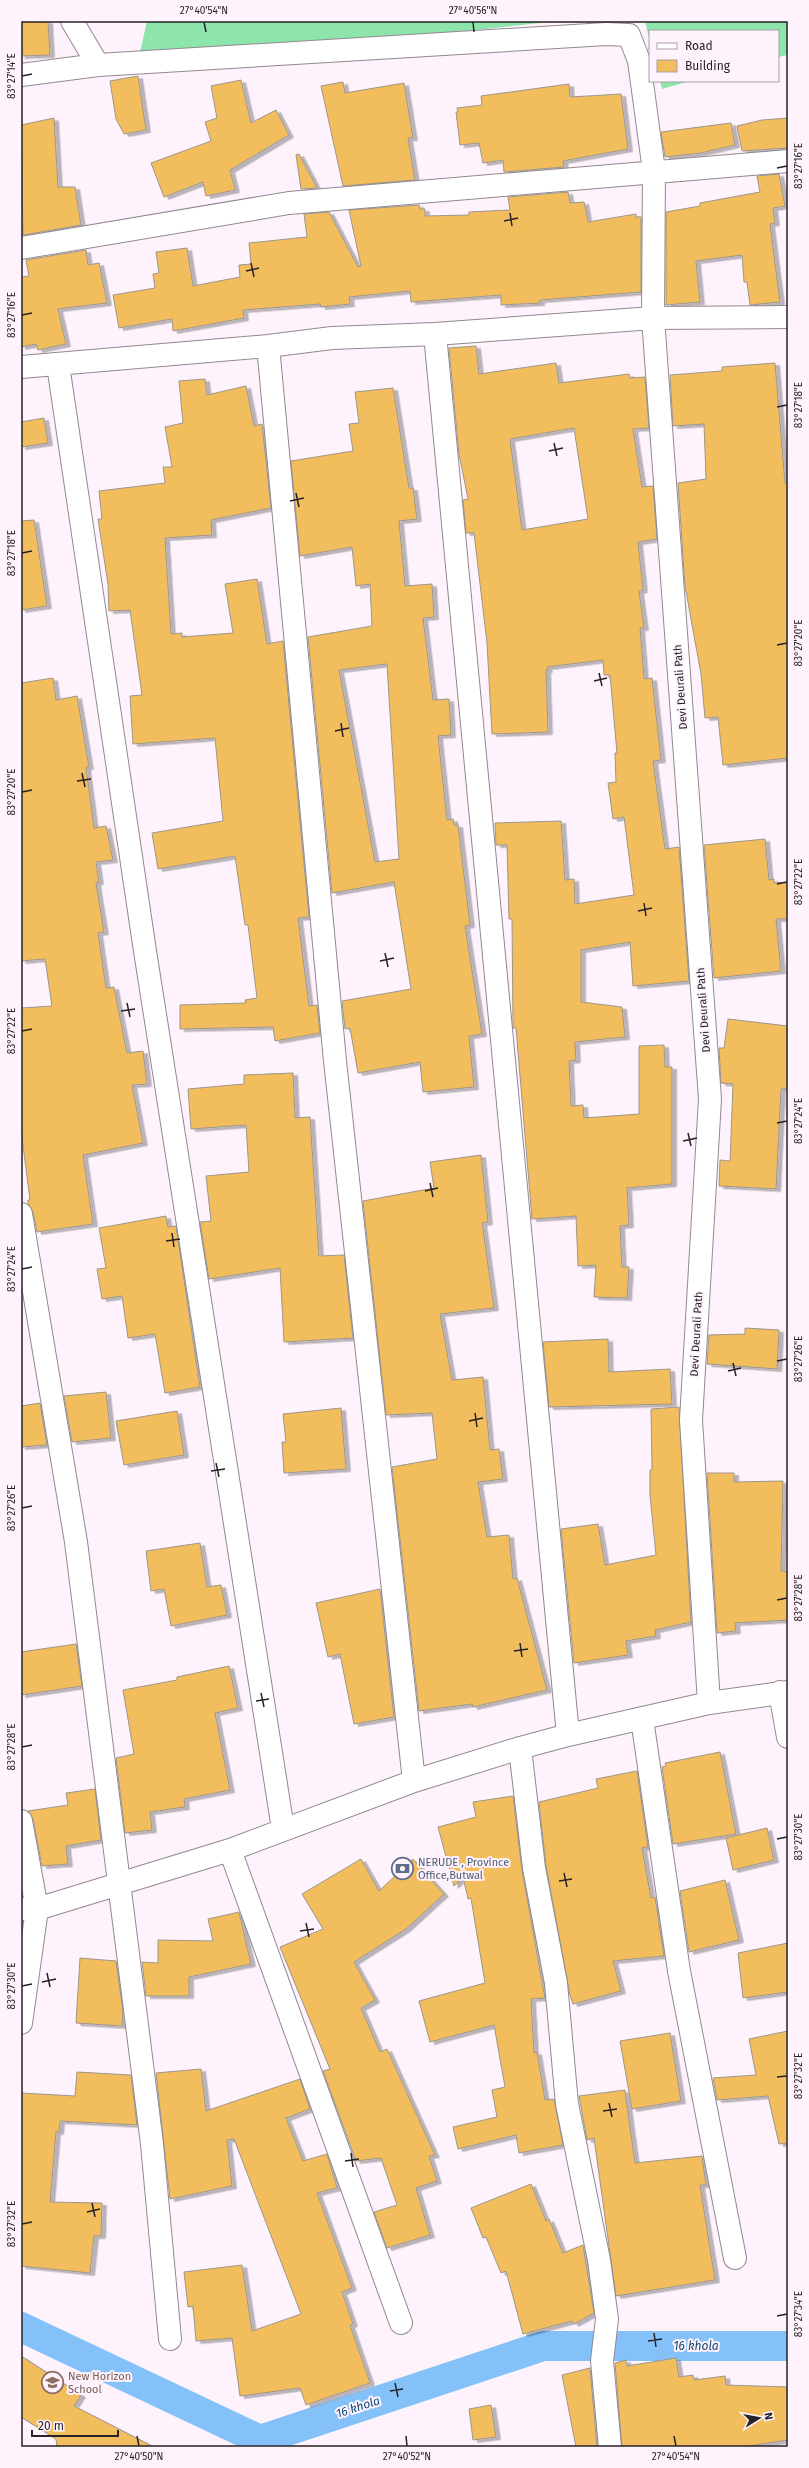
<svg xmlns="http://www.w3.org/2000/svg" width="809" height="2468" viewBox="0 0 809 2468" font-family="'Fira Sans',sans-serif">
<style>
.grass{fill:#8de5ac}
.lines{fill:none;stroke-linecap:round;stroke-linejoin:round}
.canal{stroke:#84c1f9;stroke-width:30}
.building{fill:#f2bd5d;stroke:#9d968b;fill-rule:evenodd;filter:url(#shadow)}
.minor-casing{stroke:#928891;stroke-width:24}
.minor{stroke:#fff;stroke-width:22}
.ticks{fill:none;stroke:#262226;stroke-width:1.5}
.labels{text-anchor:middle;stroke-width:4;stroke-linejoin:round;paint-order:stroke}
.street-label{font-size:11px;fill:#262226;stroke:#fef3fc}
.service-label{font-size:11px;fill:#4e5e75;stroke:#fef3fc;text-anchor:start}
.education-label{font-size:11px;fill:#785e54;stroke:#fef3fc;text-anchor:start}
.water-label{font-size:12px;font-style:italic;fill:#0d4774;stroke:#fef3fc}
.neatline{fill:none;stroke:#262226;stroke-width:1.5}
.ticks-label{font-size:10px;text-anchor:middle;fill:#262226}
</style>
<defs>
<filter id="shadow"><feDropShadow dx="4.5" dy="2.5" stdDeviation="0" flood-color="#0004"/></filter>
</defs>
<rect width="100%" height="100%" fill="#fef3fc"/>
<path class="grass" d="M147,21H559L340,45L139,57Z
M645,21H788V55L778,57V31H650V42Z
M660,81H690L662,89Z"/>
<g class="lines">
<path class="canal" d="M21,2327L260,2440L543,2346H788"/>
</g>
<path class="building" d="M21,21H48L50,55L21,56Z
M138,76L146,130L124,134L116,119L110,81Z
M241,80L251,123L276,110L289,135L230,170L235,190L206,196L203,182L164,197L151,163L211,141L205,122L217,118L211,86Z
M343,82L345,93L404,83L413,138H408L415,180L343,186L321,86Z
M569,84L570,97L621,94L628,149L563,161L564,167L504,172L503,160L483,163L479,143L460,145L456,112H458L457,108L482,105L481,96Z
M54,118L58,187H75L81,225L23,235L21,125Z
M788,118V148L742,151L737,126L762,120Z
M731,123L735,145L701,153L665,157L661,132Z
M299,154L317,188L301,189L296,155Z
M779,174L785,206L773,208L775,223L770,224L780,302L750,305L747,282H744L742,255L696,261L700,302L666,305V212L700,206V203L760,192L757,176Z
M568,192L570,203L584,202L588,222L636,214V217H641V292L540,300V303L501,305V295L411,302L410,291L349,297L350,304L321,307L320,304L243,310L244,318L173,331L172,319L119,328L113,295L155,288L153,274L159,273L156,252L187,248L193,286L240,277L239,265L251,264L249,243L307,237L304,214L329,212L358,267L361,266L349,210L419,205L420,209H425V216L469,215V212L510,210L508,197Z
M86,250L88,265L99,263L107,303L58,309L66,344L38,350L36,344L21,347V277L29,276L26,260Z
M476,346L479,374L556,363L559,383L629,374L630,378L645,377L649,428L633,429L642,487L653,486L657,539L638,542L643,590L639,591L644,628H640L644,679L652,678L661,760L653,761L664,842L665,849L679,847L689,981L633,986L630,942L581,950V1002L622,1007L625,1037L575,1042L576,1060L569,1061L571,1106L583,1105L584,1118L639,1114V1046L664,1045L665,1067H672V1184L627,1188L629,1225L620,1226L622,1267H629L627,1298L594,1297L596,1265L578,1266L576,1216L532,1219L516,1028H513V1024L512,919H509L507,845H496L495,823L561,821L565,880L574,879L575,904L634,895L624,817L613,819L608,783L616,782L615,753H617L610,675H604L603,660L547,667L548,670H546L548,732L492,734L487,643L474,533H466L463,500L468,499L459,454L449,348ZM574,428L588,519L522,530L510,439Z
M775,363L785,483H788V758L723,765L718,717L705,718L701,674L685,586L678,483L706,479L704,424L673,426L670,375L722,371V367Z
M205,379L207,395L246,386L254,426L262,424L271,508L211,520L212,535L165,538L171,634L182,633V637L233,633L225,584L257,579L267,644L283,641L309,917L298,918L309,1006L317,1005L320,1033L275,1041L273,1027L180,1029V1005L246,1003L245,1000L257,998L248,925H245L235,856L158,869L152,833L223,821L215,738L133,744L130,696L142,695L130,610L109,611L108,584L98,519H102L99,491L165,483L163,467H172L165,427L183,423L179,381Z
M393,388L409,488H413L417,519L399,521L405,586L432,584L434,617L423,618L433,700L449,699L451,735L438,736L447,820L453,819L454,825H458L470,925L465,926L482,1034L469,1036L474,1087L423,1092L420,1062L358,1073L350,1028L345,1029L342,1001L411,989L394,882L332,893L308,637L372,626L370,584L356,586L352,547L300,556L291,461L353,451L349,424L359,423L355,392ZM387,664L399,859L375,862L339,670Z
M44,418L48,443L21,447V422Z
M34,520L47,606L21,610V521Z
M53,678L56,700L77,696L89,767H86L94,828L106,826L113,860L96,862L99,882L96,883L104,932L98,933L106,988L114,987L127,1053L143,1051L147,1084L132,1085L143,1143L83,1155L93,1224L37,1232L33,1212L28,1204V1200H30L21,1130V1008L52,1006L45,959L21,961V683Z
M765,839L769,880L774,879V883L788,882V919H776L781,971L714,978L704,845Z
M728,1019L788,1026V1088L781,1089L776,1189L719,1186L720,1160L730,1161L733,1084L721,1083L719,1048H724Z
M293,1073L295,1118L310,1117L319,1256L344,1255L353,1338L284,1342L280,1268L209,1279L200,1222L211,1221L206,1176L249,1172L246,1125L191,1129L188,1089L244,1084V1075Z
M481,1155L488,1222L482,1223L483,1229L494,1308L440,1314L452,1380L483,1377L490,1450L499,1449L503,1479L478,1482L487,1537L509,1535L513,1579L517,1578L547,1690L473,1707L472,1704L419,1711L392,1467L437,1459L432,1413L386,1415L363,1201L434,1188L430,1162Z
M166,1216L168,1227L176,1226L200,1387L165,1393L155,1334L128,1338L122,1296L102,1299L97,1269L106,1268L99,1228Z
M745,1328L779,1330L777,1369L707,1364L709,1335L745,1334Z
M608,1339L609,1372L670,1369L672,1404L549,1407L543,1342Z
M106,1392L111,1438L72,1442L64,1396Z
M40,1403L47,1445L21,1447V1406Z
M679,1407L691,1622L655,1630L656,1636L626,1641L628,1655L574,1663L561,1529L598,1524L605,1565L656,1555L650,1495V1470H652L651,1409Z
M341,1408L346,1469L284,1473L282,1442H286L283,1414Z
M177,1411L184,1455L124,1465L116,1421Z
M707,1473H734V1482L783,1481L781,1571L788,1572V1620L735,1623L736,1631L717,1633Z
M200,1543L207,1587L221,1585L227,1615L171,1626L164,1589L151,1591L146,1551Z
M380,1589L394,1717L354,1724L340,1654L328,1657L316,1603Z
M76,1644L82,1686L21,1695V1652Z
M229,1666L238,1708L215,1713L230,1790L184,1799L185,1807L150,1812L152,1830L125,1833L116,1758L134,1754L123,1690L177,1680V1677Z
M720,1752L736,1834L673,1844L662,1767L666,1766L665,1763Z
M637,1771L648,1847L642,1848L651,1898L655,1897L664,1956L613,1961L621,1991L573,2004L570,1995L546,1866L539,1802L598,1788L596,1779Z
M95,1789L101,1840L66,1846L68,1864L42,1866L33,1819L28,1811L68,1805L66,1793Z
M513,1796L522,1870L545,1998L531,1999L534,2053L537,2052L545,2100L554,2099L563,2145L519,2153L516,2135L458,2149L453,2127L497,2117L492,2090L505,2087L494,2025L430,2042L419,2001L485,1983L471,1898L468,1899L463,1877L454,1886L438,1827L476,1817L473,1802Z
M767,1828L774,1860L733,1870L726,1838Z
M361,1859L379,1891L413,1859L444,1894L406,1929L354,1962L375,2000L361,2008L380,2052L387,2049L435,2155L429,2156L437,2181L416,2188L430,2235L387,2248L374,2212L397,2205L381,2158L356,2161L323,2071L330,2069L280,1947L323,1929L302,1894Z
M725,1880L739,1940L689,1952L680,1891Z
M239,1912L251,1964L189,1977V1996H146L142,1962L158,1963V1940L213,1941L208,1919Z
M788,1943V1992L743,1998L738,1953Z
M80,1958L116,1961L123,2011L122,2026L76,2023Z
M788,2031V2143L779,2144L768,2096L717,2100L713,2078L756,2075L749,2039Z
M670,2033L681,2101L632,2109L620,2041Z
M201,2069L206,2111L300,2079L310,2109L286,2118L303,2161L327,2154L329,2161L337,2188L317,2193L352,2288L342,2292L353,2324L350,2325L370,2383L306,2405L300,2388L240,2396L232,2338L196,2341L193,2306L188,2307L184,2272L242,2265L252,2331L301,2314L234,2139L227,2140L232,2186L170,2199L156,2073Z
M77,2072L131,2075L137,2125L60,2121L59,2132H56L50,2202L102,2203L101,2236H94L90,2273L21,2266V2093L75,2096Z
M625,2090L635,2163L702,2156L706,2185H700L715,2280L616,2296L594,2138L587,2140L579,2096Z
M531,2184L546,2221L549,2219L563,2253L583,2245L594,2313L574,2324L572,2321L523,2334L506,2271L501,2273L486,2237L483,2238L471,2208Z
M21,2356L81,2395L74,2406L154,2447H57L56,2439L21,2417Z
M676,2358L679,2377L693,2375L694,2380L725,2376L726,2385L788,2387V2440L742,2447H622L615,2363L626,2360L627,2366Z
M590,2368L597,2447H576L562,2375Z
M491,2405L496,2437L473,2440L469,2409Z"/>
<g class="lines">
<defs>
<path id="minor" d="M72,21L98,65
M21,75L98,65L606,34L629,35L639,61L654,171L653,318L710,1099L691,1420L709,1703
M21,248L289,203L788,161
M435,334L568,1735
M268,346L335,1061L414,1781
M58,365L145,951L283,1829
M21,367L268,346L332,338L435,334L653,318L788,317
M21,1214L76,1542L152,2144L170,2339
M780,1692L788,1737
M642,1719L679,1971L735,2258
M520,1748L534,1868L556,1983L567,2104L599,2260L607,2319L602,2361L610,2447
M21,1821L37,1909L21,2023
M230,1850L401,2323
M21,1909H37L230,1850L414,1781L520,1748L568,1735L709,1703L788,1692"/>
</defs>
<use href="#minor" class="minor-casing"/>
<use href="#minor" class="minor"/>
</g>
<path class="ticks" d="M204,22L206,32M473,22L474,32M22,76L32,74M777,168L787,166M510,213L512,226M504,221L518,218M251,263L254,277M246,271L259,268M22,315L32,313M777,407L787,405M554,443L557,456M549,451L563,448M296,493L299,507M290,501L304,498M22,553L32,551M777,645L787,643M599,673L602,686M594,681L607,678M341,723L343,737M335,731L349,728M82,773L85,787M77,781L91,779M22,792L32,790M777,884L787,882M644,903L646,916M638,911L652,908M385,953L388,967M380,961L394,958M127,1003L130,1017M121,1011L135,1009M22,1031L32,1029M777,1123L787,1121M688,1133L691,1146M683,1141L697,1138M430,1183L433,1197M425,1191L438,1188M172,1233L174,1247M166,1241L180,1239M22,1269L32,1267M777,1361L787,1359M733,1363L736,1376M728,1371L741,1368M475,1413L477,1427M469,1421L483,1418M216,1463L219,1477M211,1471L225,1469M22,1508L32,1506M777,1600L787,1598M520,1643L522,1657M514,1651L528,1649M261,1693L264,1707M256,1701L269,1699M22,1747L32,1745M777,1839L787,1837M564,1873L567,1887M559,1881L572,1879M306,1923L309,1937M300,1931L314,1929M47,1973L50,1987M42,1982L56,1979M22,1986L32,1984M777,2077L787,2076M609,2103L612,2117M603,2111L617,2109M351,2153L353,2167M345,2161L359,2159M92,2203L95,2217M87,2212L100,2209M22,2224L32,2222M777,2316L787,2314M654,2333L656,2347M648,2341L662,2339M395,2383L398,2397M390,2391L403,2389M137,2436L139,2446M406,2436L407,2446M674,2436L676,2446"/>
<defs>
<symbol id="bank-ring" viewBox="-11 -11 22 22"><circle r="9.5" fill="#fef3fc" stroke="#5c6f8a" stroke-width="1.5"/><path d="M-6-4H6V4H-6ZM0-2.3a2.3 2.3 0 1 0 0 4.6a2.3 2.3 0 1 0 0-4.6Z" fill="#5c6f8a"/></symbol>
<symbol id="school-ring" viewBox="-11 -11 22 22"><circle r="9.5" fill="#fef3fc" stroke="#8d6e63" stroke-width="1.5"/><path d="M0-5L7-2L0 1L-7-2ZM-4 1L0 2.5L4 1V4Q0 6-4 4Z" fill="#8d6e63"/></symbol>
</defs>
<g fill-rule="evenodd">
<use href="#bank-ring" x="390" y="1856" width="25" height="25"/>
<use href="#school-ring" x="40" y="2370" width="25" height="25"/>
</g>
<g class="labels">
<g class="street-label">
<text transform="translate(680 687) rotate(-94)" y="4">Devi Deurali Path</text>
<text transform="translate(703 1010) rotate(-94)" y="4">Devi Deurali Path</text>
<text transform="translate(696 1334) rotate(-87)" y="4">Devi Deurali Path</text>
</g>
<g class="service-label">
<text x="418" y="1866">NERUDE , Province<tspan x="418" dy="13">Office,Butwal</tspan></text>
</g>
<g class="education-label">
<text x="68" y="2380">New Horizon<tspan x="68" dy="13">School</tspan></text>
</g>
<g class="water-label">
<text x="696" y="2350">16 khola</text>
<text transform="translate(358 2407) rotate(-18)" y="4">16 khola</text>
</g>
</g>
<rect width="809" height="2468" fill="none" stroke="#fef3fc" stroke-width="44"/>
<rect x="649" y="30" width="130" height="52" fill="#fef3fc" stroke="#a89fa6"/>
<rect x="657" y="43" width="20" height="6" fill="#ffffff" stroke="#a89fa6"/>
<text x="685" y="50" font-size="12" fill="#262226">Road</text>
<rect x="657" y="60" width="20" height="12" fill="#f2bd5d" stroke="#a89fa6"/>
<text x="685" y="70" font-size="12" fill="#262226">Building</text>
<g transform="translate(759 2418) rotate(79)" stroke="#fef3fc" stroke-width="3" paint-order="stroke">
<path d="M0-3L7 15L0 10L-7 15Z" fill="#262226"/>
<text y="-6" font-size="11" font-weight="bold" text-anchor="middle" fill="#262226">N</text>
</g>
<path d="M32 2430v6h86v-6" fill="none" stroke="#262226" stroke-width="2"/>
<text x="38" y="2430" font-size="12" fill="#262226" stroke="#fef3fc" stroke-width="3" paint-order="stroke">20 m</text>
<rect x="22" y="22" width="765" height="2424" class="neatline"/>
<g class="ticks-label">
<text x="204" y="14">27°40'54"N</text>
<text x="473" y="14">27°40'56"N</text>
<text transform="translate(11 76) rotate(-90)" y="4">83°27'14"E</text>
<text transform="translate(798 166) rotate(-90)" y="4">83°27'16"E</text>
<text transform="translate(11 315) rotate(-90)" y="4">83°27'16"E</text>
<text transform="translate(798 405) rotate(-90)" y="4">83°27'18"E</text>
<text transform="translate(11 553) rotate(-90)" y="4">83°27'18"E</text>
<text transform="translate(798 643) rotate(-90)" y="4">83°27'20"E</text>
<text transform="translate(11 792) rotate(-90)" y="4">83°27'20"E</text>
<text transform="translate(798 882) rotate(-90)" y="4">83°27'22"E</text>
<text transform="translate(11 1031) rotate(-90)" y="4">83°27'22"E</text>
<text transform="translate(798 1121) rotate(-90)" y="4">83°27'24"E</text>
<text transform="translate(11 1269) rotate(-90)" y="4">83°27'24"E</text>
<text transform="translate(798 1359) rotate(-90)" y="4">83°27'26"E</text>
<text transform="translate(11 1508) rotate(-90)" y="4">83°27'26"E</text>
<text transform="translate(798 1598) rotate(-90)" y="4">83°27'28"E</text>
<text transform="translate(11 1747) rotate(-90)" y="4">83°27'28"E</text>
<text transform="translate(798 1837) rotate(-90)" y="4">83°27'30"E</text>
<text transform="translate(11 1986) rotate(-90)" y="4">83°27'30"E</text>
<text transform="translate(798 2076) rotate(-90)" y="4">83°27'32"E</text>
<text transform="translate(11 2224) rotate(-90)" y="4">83°27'32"E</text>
<text transform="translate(798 2314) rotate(-90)" y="4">83°27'34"E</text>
<text x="139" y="2460">27°40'50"N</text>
<text x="407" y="2460">27°40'52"N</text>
<text x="676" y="2460">27°40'54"N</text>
</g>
</svg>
